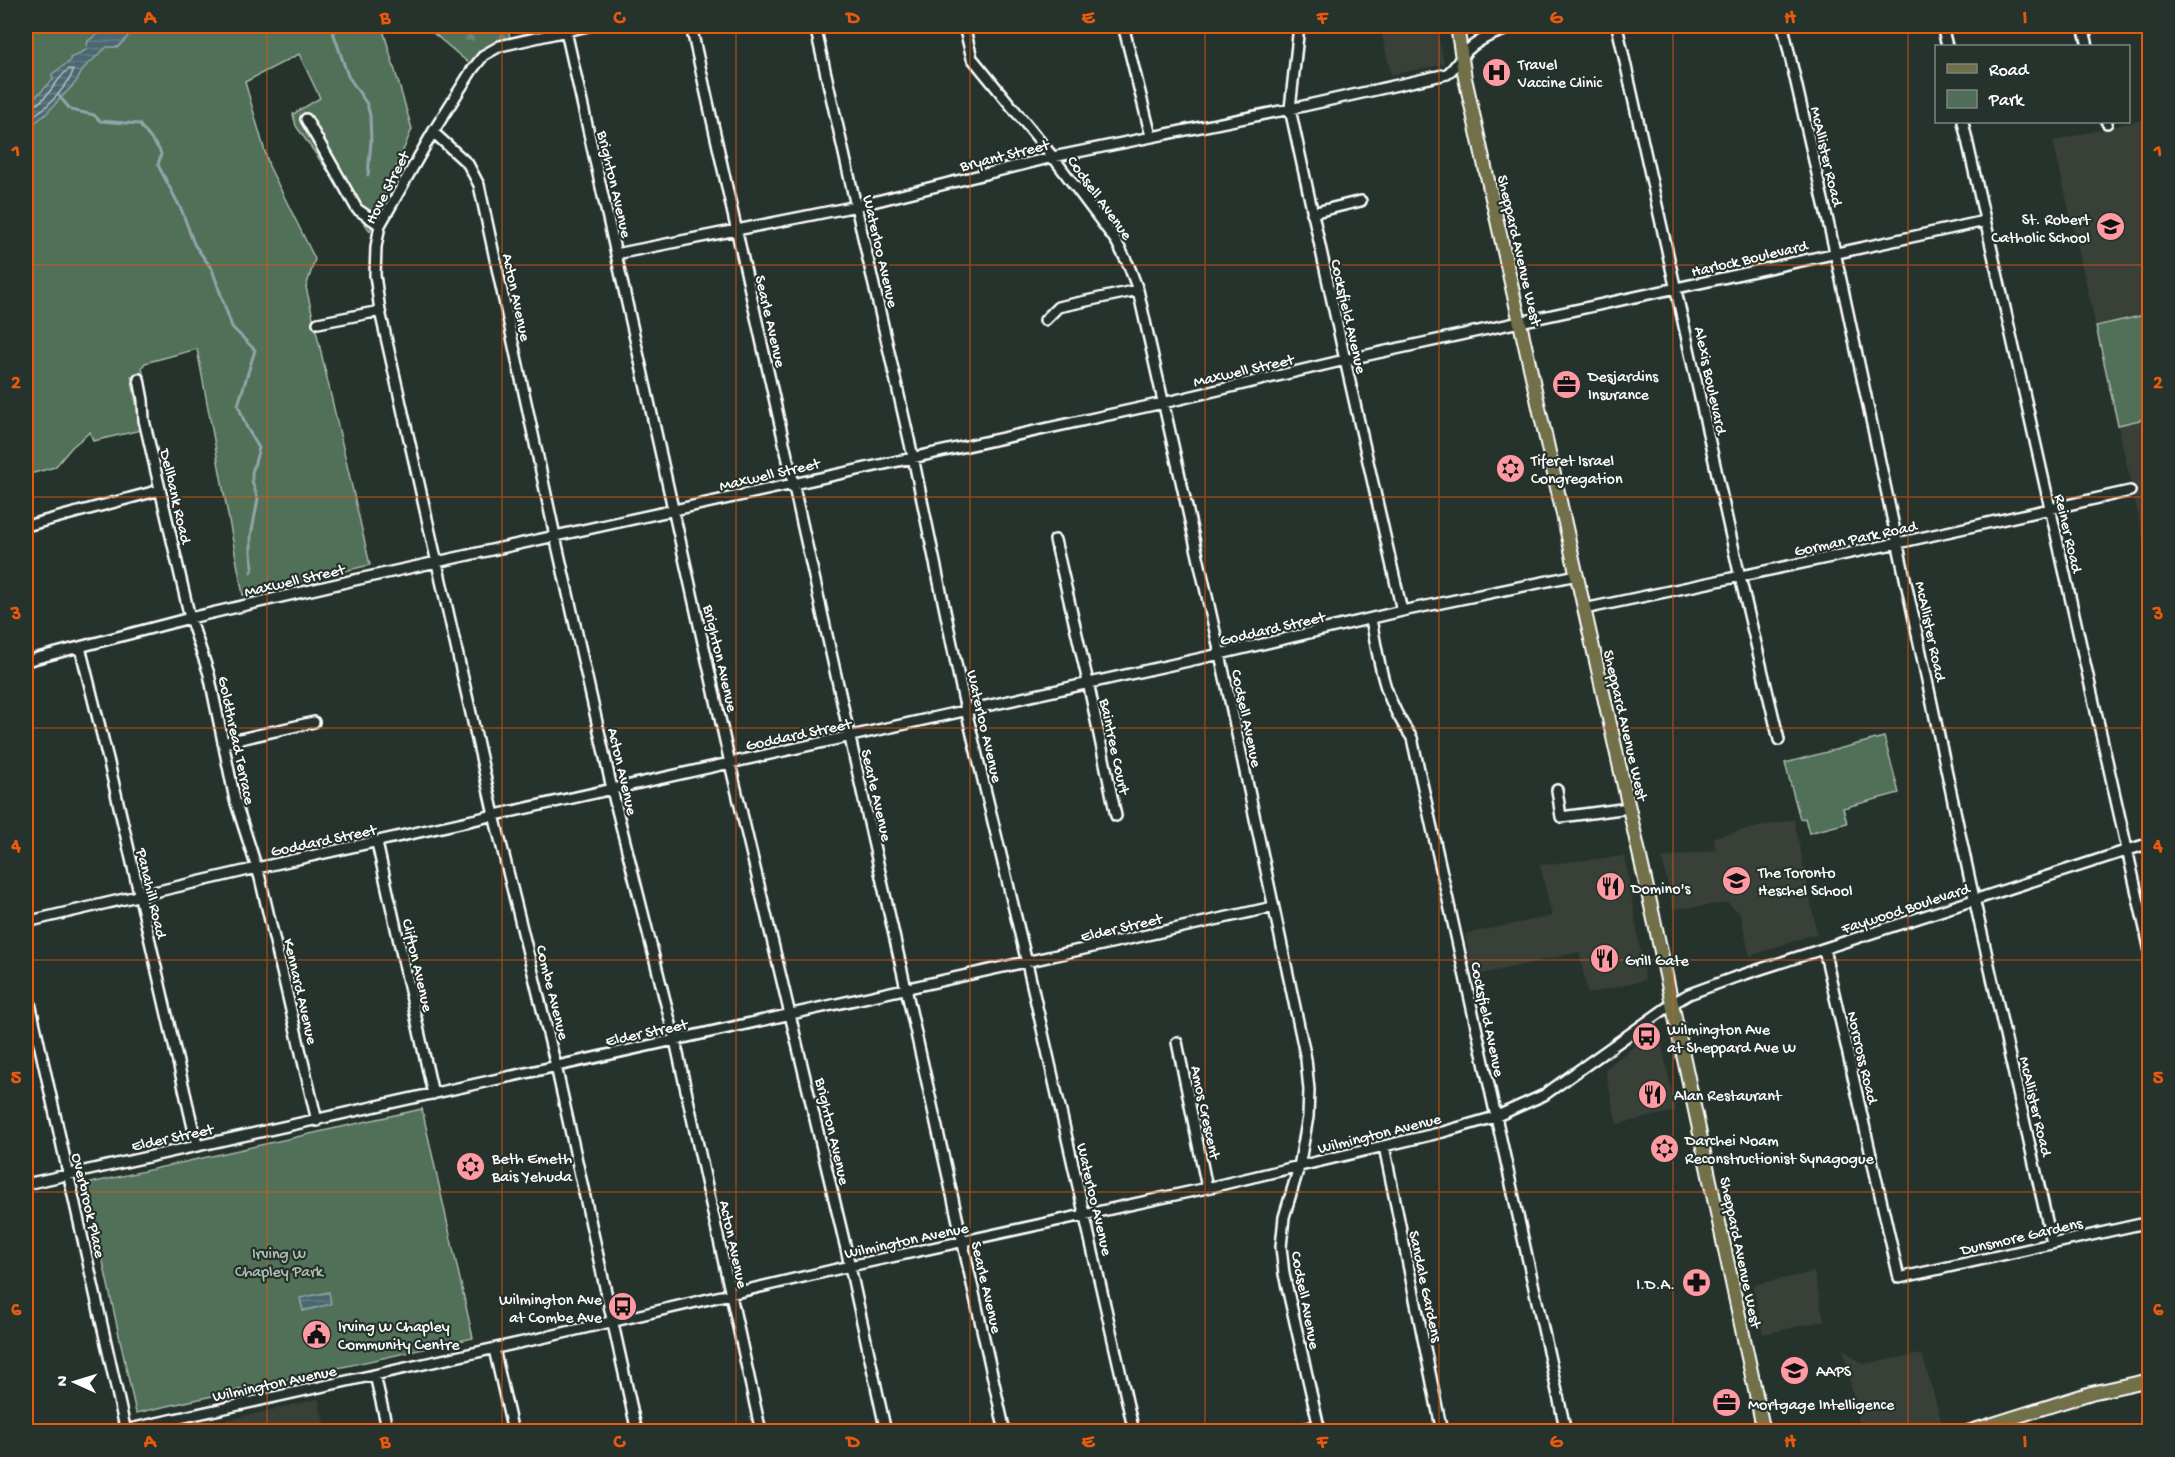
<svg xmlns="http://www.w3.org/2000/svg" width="2175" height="1457" viewBox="0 0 2175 1457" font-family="'Gochi Hand',sans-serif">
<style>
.built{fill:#394037}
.forest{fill:url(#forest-firs);stroke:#a8b7ac;stroke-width:1.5}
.green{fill:#516f58;stroke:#a8b7ac;stroke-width:1.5}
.water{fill:url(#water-rules);stroke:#92a4a9;stroke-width:1.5}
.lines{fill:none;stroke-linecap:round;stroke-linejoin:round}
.shore{stroke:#b7c3c6;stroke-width:1.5}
.stream{stroke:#92a4a9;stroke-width:3}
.minor-casing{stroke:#fff;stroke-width:14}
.major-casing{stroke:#fff;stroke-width:16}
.minor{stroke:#26332d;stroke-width:9}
.major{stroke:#716f4a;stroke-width:12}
.grid{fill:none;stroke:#e8590c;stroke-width:1.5;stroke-opacity:0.55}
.labels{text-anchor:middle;stroke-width:4.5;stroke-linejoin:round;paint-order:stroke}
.poi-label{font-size:16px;fill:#fff;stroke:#26332d;text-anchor:start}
.street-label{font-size:16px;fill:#fff;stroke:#26332d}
.park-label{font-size:16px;fill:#b1beb4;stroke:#26332d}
.neatline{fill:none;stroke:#e8590c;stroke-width:2}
.grid-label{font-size:20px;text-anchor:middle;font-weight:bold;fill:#e8590c}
</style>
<defs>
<pattern id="forest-firs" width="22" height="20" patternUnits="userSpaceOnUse" patternTransform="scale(1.5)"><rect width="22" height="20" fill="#516f58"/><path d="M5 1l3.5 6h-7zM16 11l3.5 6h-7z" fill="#6b8571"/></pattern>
<pattern id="water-rules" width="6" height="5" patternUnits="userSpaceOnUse" patternTransform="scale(1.5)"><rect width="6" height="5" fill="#4a6870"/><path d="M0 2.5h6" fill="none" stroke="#657f85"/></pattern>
</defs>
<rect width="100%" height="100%" fill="#26332d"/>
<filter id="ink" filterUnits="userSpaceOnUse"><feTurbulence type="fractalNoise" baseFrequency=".0167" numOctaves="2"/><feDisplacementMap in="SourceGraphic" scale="12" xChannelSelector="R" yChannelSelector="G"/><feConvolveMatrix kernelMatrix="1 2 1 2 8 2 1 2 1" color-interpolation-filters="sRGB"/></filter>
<g filter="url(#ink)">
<path class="built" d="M1380,26H1436L1444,64L1391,75Z
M2149,118V314L2096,326L2053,141Z
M2149,418V563L2118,425Z
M1794,819L1817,933L1750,956L1740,913L1728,903L1673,909L1662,858L1716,850L1714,837Z
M1625,856L1645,980L1588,994L1579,952L1473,976L1465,934L1552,916L1540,865Z
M1650,1037L1661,1041L1676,1111L1617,1124L1605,1069L1645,1038Z
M1814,1272L1824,1321L1763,1334L1753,1285Z
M1843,1349L1863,1364L1922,1354L1944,1430L1941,1432L1861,1431Z
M318,1399L326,1431H180Z"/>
<path class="forest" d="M425,26H508L510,39L490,46L471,65Z"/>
<path class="green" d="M26,26H382L412,129L370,231L296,126L293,114L320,98L299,54L245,82L269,166L315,259L306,287L370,565L243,595L197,349L145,363L142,367L143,373L131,376L141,430L93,441L90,432L72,447L55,467L26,475Z
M2149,314V418L2118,425L2096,326Z
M1884,737L1899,793L1843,808L1847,823L1809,833L1805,818L1800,819L1785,763Z
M422,1109L473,1338L136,1413L86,1184Z"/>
<path class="water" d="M101,26H134L126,39L118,47H107L84,68L76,82L44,116L34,123L26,135L27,102C38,97 44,88 53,80L52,74L70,61V58L86,50L88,41L96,35L97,29Z
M329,1292L331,1304L303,1311L300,1298Z"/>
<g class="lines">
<path class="shore" d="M26,108C47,105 54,80 69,69L73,70C72,80 49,106 40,111C34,115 30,118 26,124"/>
<path class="stream" d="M331,26L348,76L367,104L370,115L371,141L368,175
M59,96L71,110L94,115L100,121L139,124L159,149L161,154L158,165L182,211L194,244L212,269L232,327L255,350L238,405L247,428L259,448L252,473V481L258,499L251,536V553L253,567L251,572"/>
<defs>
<path id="minor" d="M588,26L500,46L484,55L472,70L433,132L380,225L376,247L375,275L380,311L494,815L556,1066L637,1432
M691,26L1005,1432
M815,26L913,457L963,697L1027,963L1134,1432
M964,26L972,58L1053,157L1116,241L1129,266L1138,290L1220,654L1306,1059L1309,1090L1308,1117L1299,1167L1284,1217L1281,1247L1284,1274L1320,1432
M1299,26L1290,109L1345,360L1402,611
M1617,26L1740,577L1779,740
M1783,26L1835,252L1971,885L2052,1243
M1942,26L1947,46
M2083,26L2088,46
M1124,29L1151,136
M566,31L732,772L847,1253L886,1432
M306,119L357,209L380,225
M1963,122L2150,951
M2107,122V123
M433,132L468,164L479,185L555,536L615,802L675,1040L761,1432
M1312,213L1361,201
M616,254L857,206L1053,157L1290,109L1447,74C1457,67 1460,56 1469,49C1482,37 1501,31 1517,26
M1045,320L1058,307L1138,290
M318,323L380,311
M139,379L143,400L144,420L190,618L209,674L235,800L260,878L317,1121
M26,526L160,490
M1055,540L1088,682L1116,816
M1584,609L1898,543L2130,491
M1371,619C1380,667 1383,697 1412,738L1566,1432
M80,647L109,763L197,1145
M26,661L190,618L350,581L1163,403L1345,360L1985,221
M223,743L314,722
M1557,790L1561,817L1629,808
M377,843L433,1094
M26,922L257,868L1220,654L1402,611L1577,575
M1824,949L1899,1278L2150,1222
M26,985L126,1432
M1177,1042L1207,1188
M1384,1146L1442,1432
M26,1184L1273,907
M494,1349L513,1432
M375,1375L388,1432
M116,1432L546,1337L850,1266L1207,1188L1443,1132L1495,1117L1544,1095L1672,1004L1689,994L1733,978L2150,843
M1292,1432L1319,1425"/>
<path id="major" d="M1457,26L1465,78L1655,924L1764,1432
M1968,1432L2091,1393L2150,1380"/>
</defs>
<use href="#minor" class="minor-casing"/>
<use href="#major" class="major-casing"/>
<use href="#minor" class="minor"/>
<use href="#major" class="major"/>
</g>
</g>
<path class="grid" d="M267,26V1432M502,26V1432M736,26V1432M970,26V1432M1205,26V1432M1439,26V1432M1673,26V1432M1908,26V1432M26,265H2150M26,497H2150M26,728H2150M26,960H2150M26,1192H2150"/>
<defs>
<symbol id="hospital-disc" viewBox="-11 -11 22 22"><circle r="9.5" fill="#ff9aa2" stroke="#26332d"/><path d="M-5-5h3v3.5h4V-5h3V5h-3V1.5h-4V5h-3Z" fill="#111"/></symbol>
<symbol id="school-disc" viewBox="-11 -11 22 22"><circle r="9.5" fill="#ff9aa2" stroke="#26332d"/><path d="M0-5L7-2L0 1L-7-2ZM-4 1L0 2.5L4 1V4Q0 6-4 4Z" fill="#111"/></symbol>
<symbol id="office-disc" viewBox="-11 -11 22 22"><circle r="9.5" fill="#ff9aa2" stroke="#26332d"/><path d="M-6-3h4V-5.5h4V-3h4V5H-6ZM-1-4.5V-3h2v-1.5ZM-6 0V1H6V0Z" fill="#111"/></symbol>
<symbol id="synagogue-disc" viewBox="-11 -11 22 22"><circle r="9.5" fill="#ff9aa2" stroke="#26332d"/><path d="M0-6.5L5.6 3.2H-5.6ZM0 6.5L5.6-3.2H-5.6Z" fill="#111"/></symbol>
<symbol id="restaurant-disc" viewBox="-11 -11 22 22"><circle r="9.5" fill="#ff9aa2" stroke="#26332d"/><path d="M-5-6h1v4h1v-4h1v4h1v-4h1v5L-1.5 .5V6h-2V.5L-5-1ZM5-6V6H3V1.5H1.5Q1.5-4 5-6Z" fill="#111"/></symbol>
<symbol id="bus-disc" viewBox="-11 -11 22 22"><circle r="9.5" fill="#ff9aa2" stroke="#26332d"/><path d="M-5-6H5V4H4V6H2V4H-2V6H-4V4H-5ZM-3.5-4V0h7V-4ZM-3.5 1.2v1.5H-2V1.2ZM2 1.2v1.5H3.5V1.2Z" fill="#111"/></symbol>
<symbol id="pharmacy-disc" viewBox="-11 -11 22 22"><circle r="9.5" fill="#ff9aa2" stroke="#26332d"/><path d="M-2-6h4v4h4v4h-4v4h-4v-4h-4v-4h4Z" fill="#111"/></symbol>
<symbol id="civic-disc" viewBox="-11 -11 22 22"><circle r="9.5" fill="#ff9aa2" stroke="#26332d"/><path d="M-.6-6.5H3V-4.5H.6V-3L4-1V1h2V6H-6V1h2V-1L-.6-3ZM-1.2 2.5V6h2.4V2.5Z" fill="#111"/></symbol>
<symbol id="university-disc" viewBox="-11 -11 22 22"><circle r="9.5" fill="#ff9aa2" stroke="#26332d"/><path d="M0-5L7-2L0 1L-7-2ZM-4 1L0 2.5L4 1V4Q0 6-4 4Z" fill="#111"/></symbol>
</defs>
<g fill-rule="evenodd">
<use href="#hospital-disc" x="1480" y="56" width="33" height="33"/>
<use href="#school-disc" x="2094" y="210" width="33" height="33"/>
<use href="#office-disc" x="1550" y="368" width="33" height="33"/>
<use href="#synagogue-disc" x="1494" y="452" width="33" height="33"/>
<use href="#school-disc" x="1720" y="864" width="33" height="33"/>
<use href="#restaurant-disc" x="1594" y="870" width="33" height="33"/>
<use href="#restaurant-disc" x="1588" y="942" width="33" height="33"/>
<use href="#bus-disc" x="1630" y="1020" width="33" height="33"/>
<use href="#restaurant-disc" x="1636" y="1078" width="33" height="33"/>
<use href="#synagogue-disc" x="1648" y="1132" width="33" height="33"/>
<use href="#synagogue-disc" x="454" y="1150" width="33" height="33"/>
<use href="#pharmacy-disc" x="1680" y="1266" width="33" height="33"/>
<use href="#bus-disc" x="606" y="1290" width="33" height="33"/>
<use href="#civic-disc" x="300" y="1318" width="33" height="33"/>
<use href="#university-disc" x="1778" y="1354" width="33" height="33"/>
<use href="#office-disc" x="1710" y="1386" width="33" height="33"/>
</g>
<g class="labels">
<g class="poi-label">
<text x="1518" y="69">Travel<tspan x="1518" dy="18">Vaccine Clinic</tspan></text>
<text x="2090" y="224" text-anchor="end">St. Robert<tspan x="2090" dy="18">Catholic School</tspan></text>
<text x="1588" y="381">Desjardins<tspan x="1588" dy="18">Insurance</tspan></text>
<text x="1531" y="465">Tiferet Israel<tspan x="1531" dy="18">Congregation</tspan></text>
<text x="1758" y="877">The Toronto<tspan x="1758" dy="18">Heschel School</tspan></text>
<text x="1631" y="893">Domino's</text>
<text x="1625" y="965">Grill Gate</text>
<text x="1667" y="1034">Wilmington Ave<tspan x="1667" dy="18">at Sheppard Ave W</tspan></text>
<text x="1674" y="1100">Alan Restaurant</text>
<text x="1685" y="1145">Darchei Noam<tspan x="1685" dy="18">Reconstructionist Synagogue</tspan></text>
<text x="492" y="1163">Beth Emeth<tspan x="492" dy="18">Bais Yehuda</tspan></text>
<text x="1675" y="1289" text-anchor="end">I.D.A.</text>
<text x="602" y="1304" text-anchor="end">Wilmington Ave<tspan x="602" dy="18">at Combe Ave</tspan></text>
<text x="338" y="1331">Irving W Chapley<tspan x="338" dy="18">Community Centre</tspan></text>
<text x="1816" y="1376">AAPS</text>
<text x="1748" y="1409">Mortgage Intelligence</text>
</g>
<g class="street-label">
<text transform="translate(1004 154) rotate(-14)" y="6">Bryant Street</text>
<text transform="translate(1828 156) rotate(77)" y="6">McAllister Road</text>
<text transform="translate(616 184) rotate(77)" y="6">Brighton Avenue</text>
<text transform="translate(386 187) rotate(-63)" y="6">Hove Street</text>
<text transform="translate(1101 197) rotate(54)" y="6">Codsell Avenue</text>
<text transform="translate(1521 250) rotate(77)" y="6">Sheppard Avenue West</text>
<text transform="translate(882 251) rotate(77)" y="6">Waterloo Avenue</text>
<text transform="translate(1749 257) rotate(-13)" y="6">Harlock Boulevard</text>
<text transform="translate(518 297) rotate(78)" y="6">Acton Avenue</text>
<text transform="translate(1350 316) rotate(77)" y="6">Cocksfield Avenue</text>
<text transform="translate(772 321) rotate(77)" y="6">Searle Avenue</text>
<text transform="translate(1243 369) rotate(-13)" y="6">Maxwell Street</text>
<text transform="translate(1712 380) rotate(78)" y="6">Alexis Boulevard</text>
<text transform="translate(769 473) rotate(-13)" y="6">Maxwell Street</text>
<text transform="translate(177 496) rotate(77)" y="6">Dellbank Road</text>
<text transform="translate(2070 533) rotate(77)" y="6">Reiner Road</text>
<text transform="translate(1855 537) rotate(-12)" y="6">Gorman Park Road</text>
<text transform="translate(294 579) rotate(-13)" y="6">Maxwell Street</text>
<text transform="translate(1272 627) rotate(-13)" y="6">Goddard Street</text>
<text transform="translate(1932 631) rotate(78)" y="6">McAllister Road</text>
<text transform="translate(722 658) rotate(77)" y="6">Brighton Avenue</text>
<text transform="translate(1248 718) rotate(78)" y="6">Codsell Avenue</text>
<text transform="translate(1627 725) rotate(77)" y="6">Sheppard Avenue West</text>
<text transform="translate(986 726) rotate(77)" y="6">Waterloo Avenue</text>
<text transform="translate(798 733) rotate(-12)" y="6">Goddard Street</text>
<text transform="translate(238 740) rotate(78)" y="6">Goldthread Terrace</text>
<text transform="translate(1116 746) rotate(78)" y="6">Baintree Court</text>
<text transform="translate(624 771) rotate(77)" y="6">Acton Avenue</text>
<text transform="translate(878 795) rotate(77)" y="6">Searle Avenue</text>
<text transform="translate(323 839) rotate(-12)" y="6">Goddard Street</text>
<text transform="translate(153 893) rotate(77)" y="6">Panahill Road</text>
<text transform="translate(1905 907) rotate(-18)" y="6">Faywood Boulevard</text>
<text transform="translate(1121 926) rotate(-13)" y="6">Elder Street</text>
<text transform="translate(419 965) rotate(77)" y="6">Clifton Avenue</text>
<text transform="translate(302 991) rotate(77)" y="6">Kennard Avenue</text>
<text transform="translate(554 992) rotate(76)" y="6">Combe Avenue</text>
<text transform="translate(1489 1019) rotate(78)" y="6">Cocksfield Avenue</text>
<text transform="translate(646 1031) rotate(-12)" y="6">Elder Street</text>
<text transform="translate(1864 1057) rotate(77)" y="6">Norcross Road</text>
<text transform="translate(2037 1106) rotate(77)" y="6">McAllister Road</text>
<text transform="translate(1207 1112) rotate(78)" y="6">Amos Crescent</text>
<text transform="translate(834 1131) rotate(77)" y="6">Brighton Avenue</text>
<text transform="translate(1379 1132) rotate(-14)" y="6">Wilmington Avenue</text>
<text transform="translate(172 1136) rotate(-12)" y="6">Elder Street</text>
<text transform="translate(1096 1199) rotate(77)" y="6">Waterloo Avenue</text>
<text transform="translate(90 1205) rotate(77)" y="6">Overbrook Place</text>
<text transform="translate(2021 1235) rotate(-13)" y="6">Dunsmore Gardens</text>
<text transform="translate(906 1239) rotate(-12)" y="6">Wilmington Avenue</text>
<text transform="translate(735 1244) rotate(78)" y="6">Acton Avenue</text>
<text transform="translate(1742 1252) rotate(78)" y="6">Sheppard Avenue West</text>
<text transform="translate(1427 1286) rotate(78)" y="6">Sandale Gardens</text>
<text transform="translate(988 1287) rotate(77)" y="6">Searle Avenue</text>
<text transform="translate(1307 1300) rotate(79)" y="6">Codsell Avenue</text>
<text transform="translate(274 1382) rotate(-12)" y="6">Wilmington Avenue</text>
</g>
<g class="park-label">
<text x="279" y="1258">Irving W<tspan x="279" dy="18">Chapley Park</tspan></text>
</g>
</g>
<rect width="2175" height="1457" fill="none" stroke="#26332d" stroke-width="66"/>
<rect x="1935" y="45" width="195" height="78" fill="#26332d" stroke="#7d8581" stroke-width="1.5"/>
<rect x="1947" y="64" width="30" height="9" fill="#716f4a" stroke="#7d8581" stroke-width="1.5"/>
<text x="1989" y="75" font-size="18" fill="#ffffff">Road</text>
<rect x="1947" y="90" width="30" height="18" fill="#516f58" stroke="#7d8581" stroke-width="1.5"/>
<text x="1989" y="105" font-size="18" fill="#ffffff">Park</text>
<g transform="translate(75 1382) rotate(274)" stroke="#26332d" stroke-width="4.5" paint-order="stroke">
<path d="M0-4.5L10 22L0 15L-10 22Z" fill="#ffffff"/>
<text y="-9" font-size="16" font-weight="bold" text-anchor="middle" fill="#ffffff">N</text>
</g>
<rect x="33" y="33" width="2109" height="1391" class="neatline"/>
<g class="grid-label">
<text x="150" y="23">A</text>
<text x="385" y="23">B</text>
<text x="619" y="23">C</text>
<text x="853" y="23">D</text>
<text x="1088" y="23">E</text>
<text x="1322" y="23">F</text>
<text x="1556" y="23">G</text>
<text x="1790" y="23">H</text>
<text x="2025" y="23">I</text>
<text x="16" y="156">1</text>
<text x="2158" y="156">1</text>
<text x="16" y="388">2</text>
<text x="2158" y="388">2</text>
<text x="16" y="619">3</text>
<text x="2158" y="619">3</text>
<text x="16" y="851">4</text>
<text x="2158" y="851">4</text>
<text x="16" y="1083">5</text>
<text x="2158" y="1083">5</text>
<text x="16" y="1315">6</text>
<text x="2158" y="1315">6</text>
<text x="150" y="1447">A</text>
<text x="385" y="1447">B</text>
<text x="619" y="1447">C</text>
<text x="853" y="1447">D</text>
<text x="1088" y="1447">E</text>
<text x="1322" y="1447">F</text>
<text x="1556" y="1447">G</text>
<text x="1790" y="1447">H</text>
<text x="2025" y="1447">I</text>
</g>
</svg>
